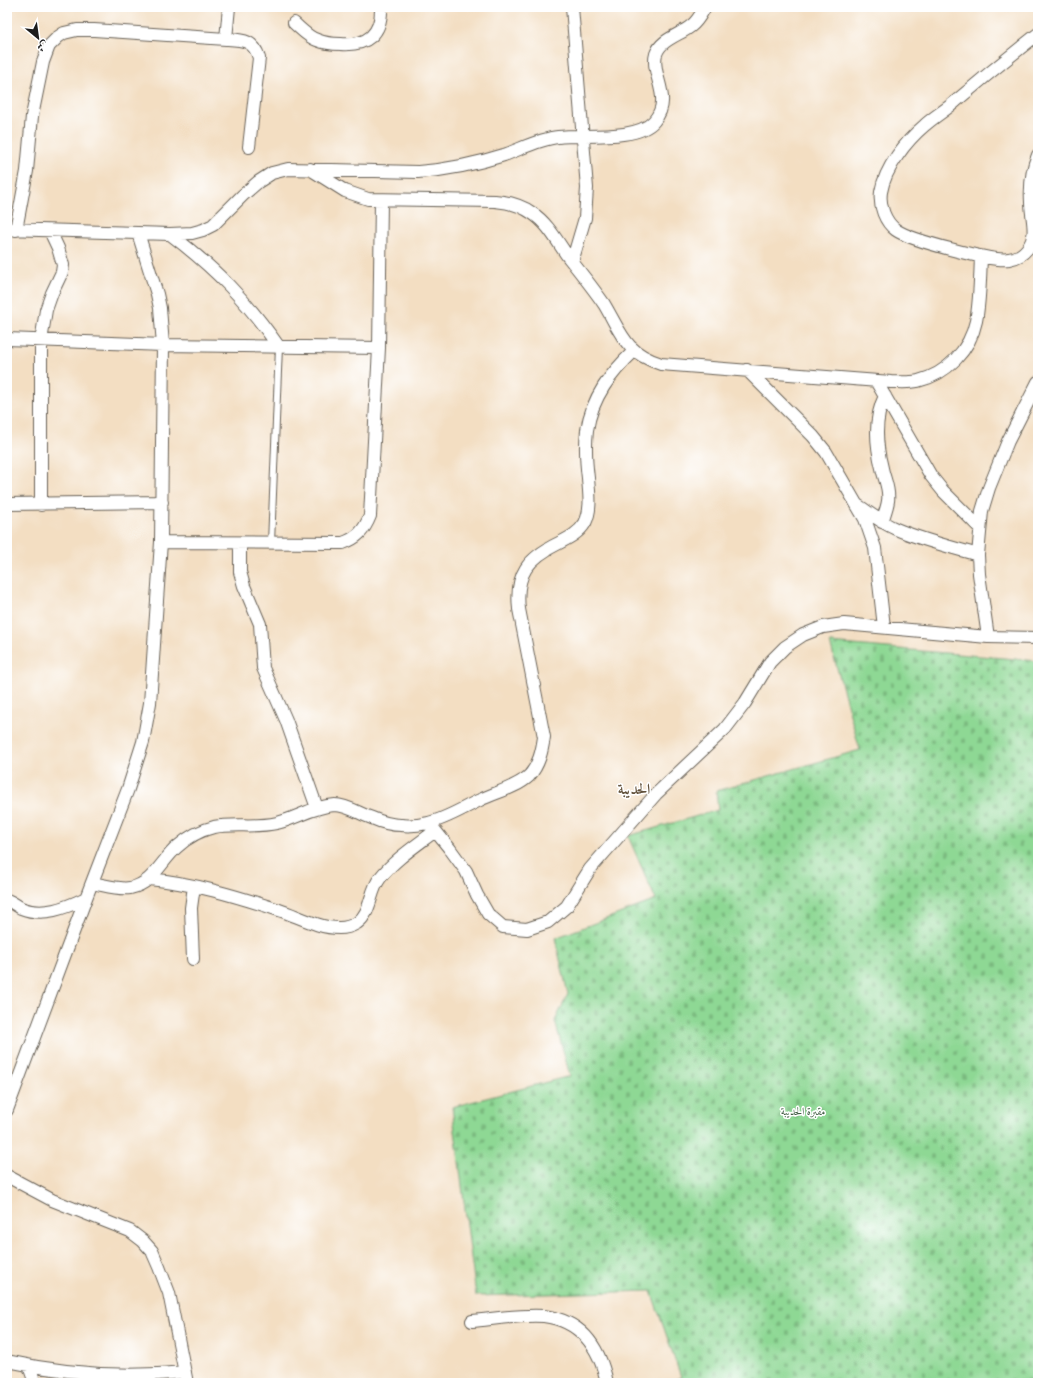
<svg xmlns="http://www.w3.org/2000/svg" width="1045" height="1390" viewBox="0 0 1045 1390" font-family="'IM FELL French Canon',Amiri,serif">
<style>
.cemetery{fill:url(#cemetery-stones);stroke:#557a58}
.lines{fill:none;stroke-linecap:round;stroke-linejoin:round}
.lane-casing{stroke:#676056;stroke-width:8}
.street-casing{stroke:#676056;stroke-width:14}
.lane{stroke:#fff;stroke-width:6}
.street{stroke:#fff;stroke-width:12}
.labels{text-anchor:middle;stroke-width:3;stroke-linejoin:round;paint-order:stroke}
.park-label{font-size:11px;fill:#445e46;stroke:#fff}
.district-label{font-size:15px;font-weight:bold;fill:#62523c;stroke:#fff}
</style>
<defs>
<pattern id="cemetery-stones" width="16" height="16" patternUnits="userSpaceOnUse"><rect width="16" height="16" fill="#8ed894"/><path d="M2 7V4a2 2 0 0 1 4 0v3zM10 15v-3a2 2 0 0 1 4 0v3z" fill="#7ab97f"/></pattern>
</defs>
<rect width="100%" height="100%" fill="#fff"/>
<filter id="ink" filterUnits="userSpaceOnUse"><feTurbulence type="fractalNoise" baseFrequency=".025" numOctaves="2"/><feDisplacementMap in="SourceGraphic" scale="8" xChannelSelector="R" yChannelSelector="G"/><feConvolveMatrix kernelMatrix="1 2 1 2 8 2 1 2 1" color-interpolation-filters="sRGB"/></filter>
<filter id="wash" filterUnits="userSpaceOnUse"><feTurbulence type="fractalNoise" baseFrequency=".012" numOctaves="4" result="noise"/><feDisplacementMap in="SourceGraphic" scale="16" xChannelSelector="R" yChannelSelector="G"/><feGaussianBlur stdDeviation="0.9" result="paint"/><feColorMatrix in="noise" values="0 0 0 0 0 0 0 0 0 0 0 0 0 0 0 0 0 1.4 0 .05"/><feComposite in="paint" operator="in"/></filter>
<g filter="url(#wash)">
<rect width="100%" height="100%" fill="#f3dec2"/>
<path class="cemetery" d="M830,643L1038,661V1383H668L681,1377L651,1291L476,1296L452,1107L570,1076L555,1021L568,994L555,938L656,900L628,836L718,810L716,791L860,750Z"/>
</g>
<g filter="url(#ink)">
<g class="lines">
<defs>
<path id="lane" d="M271,543L279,347"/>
<path id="street" d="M572,7L587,188L585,218L572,262
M294,23C301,29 308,37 317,40C324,43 333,44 341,44C367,46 382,34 381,7
M1038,34C1010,56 983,78 956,101C946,110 935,116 925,125C906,141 885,168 881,192C879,206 885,222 896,230C910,240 992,262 1009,259C1016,258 1023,254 1027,249C1039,235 1031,218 1031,202C1030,187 1032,169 1038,155
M226,39L229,7
M310,169L345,191L368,199L495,201C509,202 521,205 532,213C548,223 558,243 569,258C581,273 593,288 604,304C622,334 624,352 661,364L891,382C900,382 909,383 918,381C947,374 970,350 976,321C980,300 980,278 981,257
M7,229L170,234L192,233L203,230L213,225L243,195L258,182L272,173L288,169L418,172C447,170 476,164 504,155C521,149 539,139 558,137C584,134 637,141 654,121C674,98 650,75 656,54C661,39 680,35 691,26C698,21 701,14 705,7
M16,230L27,171L32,116L43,62L49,46L58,37L64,33L77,30H94L226,39C243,40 254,40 259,58L249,147
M170,234C216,269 246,300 279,347
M7,339L163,345L379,348
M747,370L813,436L826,452L865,519L875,548L884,627
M876,381L931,476L943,491L980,528
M7,504L162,502
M41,505V341L46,310L52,293L62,272L63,265L58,248L50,231
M859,506C871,514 882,523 896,529C922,540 951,547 978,555
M882,522C884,515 887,508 888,501C890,489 884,479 882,468C876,445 874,418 885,396
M161,542L343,543C357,538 364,531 370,516L379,348L381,200
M240,543V572L244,586L260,624L263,668L286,720L317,808
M988,637L979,574L978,555L982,511L989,488L1008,441L1038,382
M429,823L450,849L466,871L477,895L488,914L503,927L527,929L548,922L567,906L590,869L656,794L725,729L745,703L770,662L785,647L803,635L823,627L844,624L988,637L1038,638
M149,879C193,883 236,896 279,910C298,916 318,928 339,928C345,928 352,926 357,923C372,912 369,892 380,878C395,859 417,845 435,831
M92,883C104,885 118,890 130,888C153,884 161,861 177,847C187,838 201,830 214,827C235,823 256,828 277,823C297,818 314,806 335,805C347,805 360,814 372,818C381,822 391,825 401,825C410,826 419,825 428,823C446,819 463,808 480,800C496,792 516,788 529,776C539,765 542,751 544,737L519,609C515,574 528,558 559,543C569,538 579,533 585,523C592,509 589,493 588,478C586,462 585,446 587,430C592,397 611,373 634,351
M7,900C12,902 16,905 21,908C43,917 65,908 86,898
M193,959L191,908L194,886
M7,1110L86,898L128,789L143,742L150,703L161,542L163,345L160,308L157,294L138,233
M7,1176L52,1200L130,1231L143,1241L152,1251L159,1267L169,1293L187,1383
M472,1321C494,1319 523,1314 544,1316C582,1321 600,1348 607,1383
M7,1361C66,1374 125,1378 185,1372
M29,1366L35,1383"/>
</defs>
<use href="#lane" class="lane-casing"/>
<use href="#street" class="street-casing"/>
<use href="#lane" class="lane"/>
<use href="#street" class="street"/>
</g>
</g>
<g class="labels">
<g class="park-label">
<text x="803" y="1115">مقبرة الحديبة</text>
</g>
<g class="district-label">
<text x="634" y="794">الحديبة</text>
</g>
</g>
<rect width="1045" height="1390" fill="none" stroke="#fff" stroke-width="24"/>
<g transform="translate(38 38) rotate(151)" stroke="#ffffff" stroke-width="3" paint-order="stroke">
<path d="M0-3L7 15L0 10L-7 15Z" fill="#1c1c1c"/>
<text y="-6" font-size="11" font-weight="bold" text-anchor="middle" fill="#1c1c1c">ش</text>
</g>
</svg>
